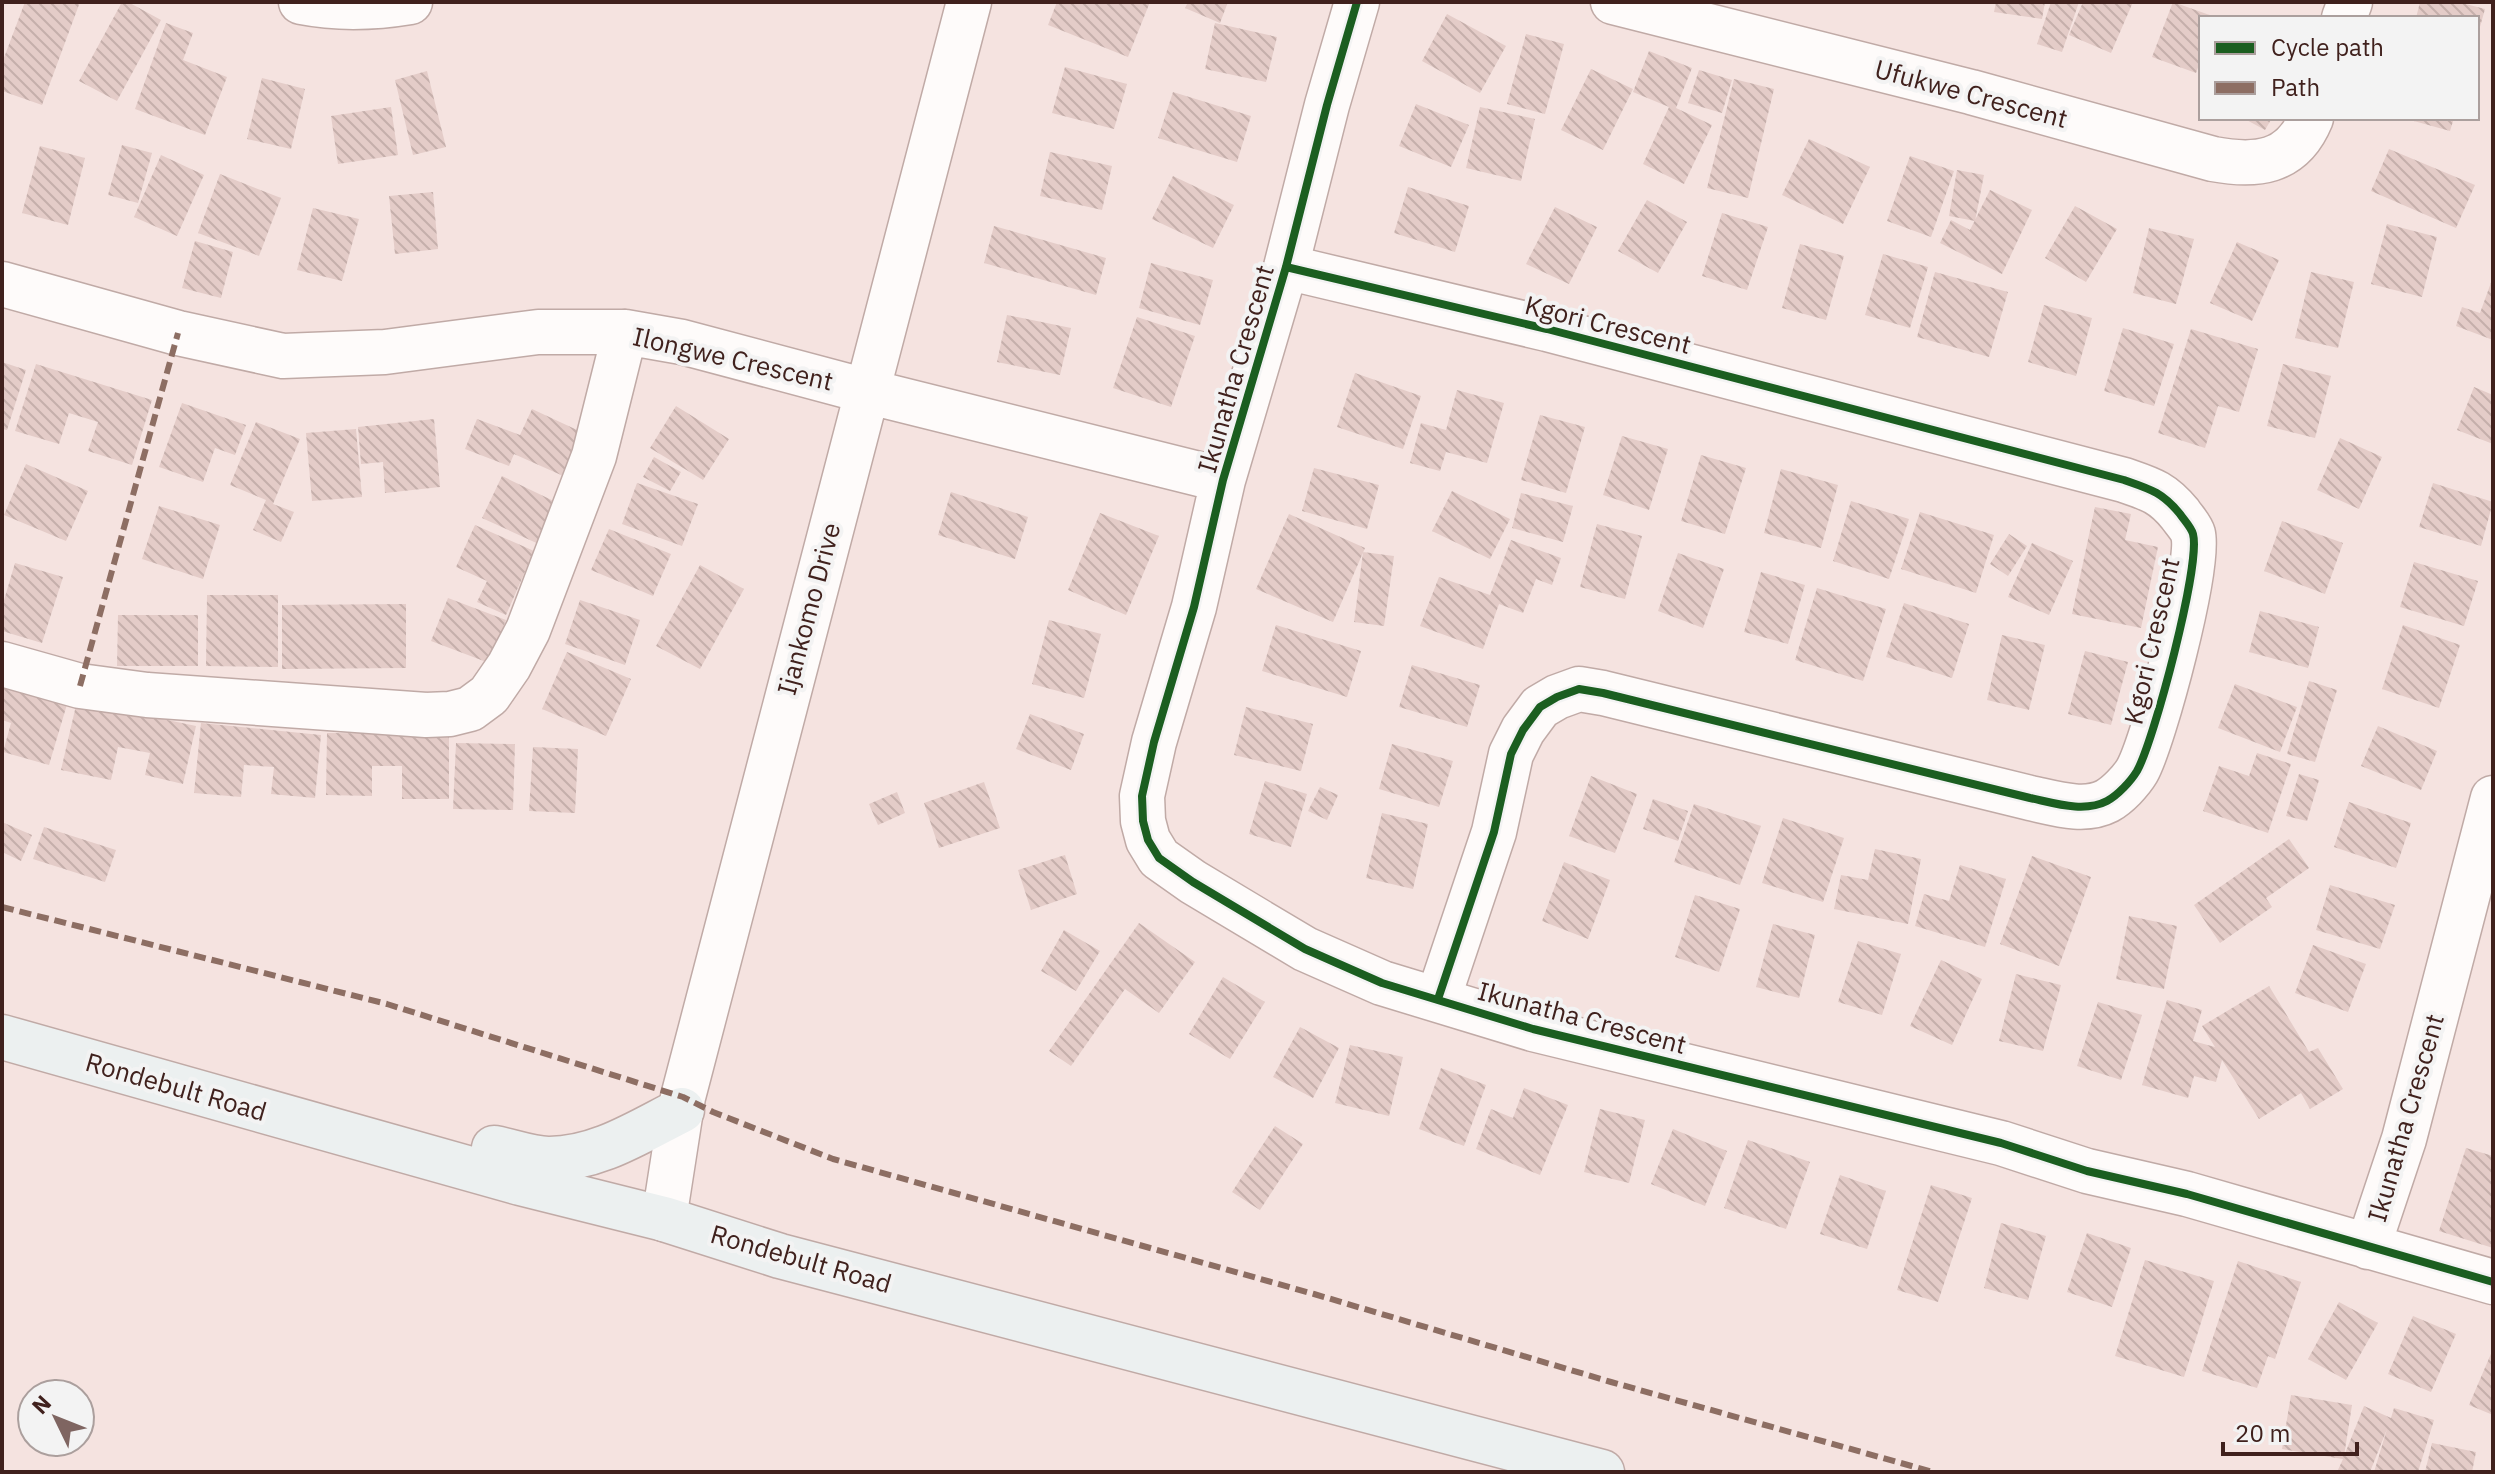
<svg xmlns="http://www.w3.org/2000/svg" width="2495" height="1474" viewBox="0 0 2495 1474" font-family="'IBM Plex Sans',sans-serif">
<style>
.building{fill:url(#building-back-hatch)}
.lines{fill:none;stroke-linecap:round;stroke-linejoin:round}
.minor-casing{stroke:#c0aaa6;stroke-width:47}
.secondary-casing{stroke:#c0aaa6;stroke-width:47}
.minor{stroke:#fefbfa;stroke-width:44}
.secondary{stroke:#ecf0f0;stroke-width:44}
.quiet{stroke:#8d6e63;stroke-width:6;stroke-dasharray:12 6;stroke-linecap:butt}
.cycleway-casing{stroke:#f3f3f3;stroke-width:13}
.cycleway{stroke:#1b5e20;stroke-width:8}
.labels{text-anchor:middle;stroke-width:8;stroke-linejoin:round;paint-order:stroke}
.street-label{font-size:26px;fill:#40211d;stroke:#f3f3f3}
</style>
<defs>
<pattern id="building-back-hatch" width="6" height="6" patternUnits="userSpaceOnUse" patternTransform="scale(2)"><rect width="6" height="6" fill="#e4ccc8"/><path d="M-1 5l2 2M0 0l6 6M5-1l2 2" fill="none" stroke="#c5afab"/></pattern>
</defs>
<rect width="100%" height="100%" fill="#f5e3e0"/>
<path class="building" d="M25,2H80L42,105L2,91V63Z
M122,2H128L161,20L117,101L79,81Z
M1057,2H1150L1128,57L1048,25Z
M1188,2H1228L1220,23L1185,8Z
M1996,2H2045L2042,19L1994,12Z
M2051,2H2079L2062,52L2037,44Z
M2083,2H2133L2111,53L2069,35Z
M2173,2L2218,18H2201V59L2196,73L2152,57Z
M2420,2H2458L2485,9L2478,34L2477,18H2416Z
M1447,14L1506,46L1480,93L1422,61Z
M166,23L193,33L183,60L227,77L205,135L135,109Z
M1215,23L1277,37L1266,82L1205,69Z
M1526,34L1564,44L1545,114L1507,104Z
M1649,51L1692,68L1676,108L1712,125L1684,184L1643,164L1669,107L1633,92Z
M1065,67L1127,84L1114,129L1052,113Z
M1591,69L1633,89L1603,150L1561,130Z
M1699,70L1732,80L1722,113L1688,103Z
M427,71L446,147L413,155L395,80Z
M262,78L305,89L291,149L247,139Z
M1734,79L1774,89L1748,198L1707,188Z
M1173,92L1251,116L1237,162L1158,138Z
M1416,104L1469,125L1451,167L1399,146Z
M391,107L398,155L338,164L331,116Z
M1480,107L1535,119L1521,181L1466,168Z
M2243,118H2272L2265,130Z
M2403,118H2454L2450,131Z
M1809,139L1870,167L1843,224L1782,195Z
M122,145L152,153L138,203L108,195Z
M40,146L85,158L68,225L22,213Z
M2389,149L2475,185L2456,228L2371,191Z
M1050,152L1112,166L1102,210L1040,196Z
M161,155L204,175L177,236L134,217Z
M1910,156L1954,171L1931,237L1887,221Z
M1957,170L1984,175L1975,221L1949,216Z
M220,174L281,198L259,256L198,233Z
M1173,176L1234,205L1213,248L1152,219Z
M1408,187L1469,206L1455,252L1394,233Z
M1990,190L2032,210L2002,274L1940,243L1951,220L1970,230Z
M433,192L438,249L395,254L389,196Z
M1647,200L1687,222L1658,273L1618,251Z
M2075,206L2117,229L2086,282L2045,258Z
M1555,207L1597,227L1569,284L1526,264Z
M313,208L359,219L342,281L297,270Z
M1722,213L1768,227L1747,290L1702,276Z
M2387,224L2437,237L2422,297L2371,284Z
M994,226L1106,258L1096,295L984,263Z
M2149,228L2194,239L2176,304L2133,293Z
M195,241L233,252L221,298L182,288Z
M2237,242L2279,260L2252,321L2210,303Z
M1800,244L1844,256L1826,320L1782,308Z
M1883,254L1928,267L1910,328L1865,315Z
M1151,263L1213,280L1200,325L1139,308Z
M1935,272L2008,292L1989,357L1917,337Z
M2311,272L2354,282L2338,348L2295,338Z
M2493,277V340L2456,326L2462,307L2480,313Z
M2044,305L2092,318L2076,376L2028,362Z
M1007,315L1071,328L1060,375L997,362Z
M1137,317L1195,336L1171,407L1113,388Z
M2123,328L2174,344L2154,406L2104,391Z
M2191,329L2258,349L2239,412L2218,406L2205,448L2158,433Z
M2,362L26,370L7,430L2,429Z
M36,364L152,400L132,465L88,451L98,422L69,413L59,444L15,431Z
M2283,364L2331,376L2315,438L2267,426Z
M1355,373L1421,396L1403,449L1337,427Z
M2474,387L2493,395V444L2457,430Z
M1457,390L1504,403L1487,463L1446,452L1440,471L1410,463L1421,423L1446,430Z
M182,403L246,425L235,455L215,448L203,482L159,467Z
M676,406L729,439L703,480L650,448Z
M532,409L590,436L570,479L514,454L509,466L465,449L477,419L520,435Z
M1540,415L1585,427L1566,493L1521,480Z
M434,419L440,487L385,493L383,462L361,464L358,427Z
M256,422L300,439L273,504L294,512L281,542L253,530L266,500L230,485Z
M356,429L362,497L312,501L306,433Z
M1622,436L1668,449L1649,510L1603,495Z
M2340,438L2382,457L2359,509L2317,490Z
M1701,455L1746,468L1725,534L1681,521Z
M654,457L681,472L670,491L643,477Z
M26,464L88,491L66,541L4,515Z
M1314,468L1379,485L1367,529L1302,511Z
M1781,469L1838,485L1821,548L1764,533Z
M502,476L562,505L543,546L482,518Z
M637,483L698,504L682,546L622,524Z
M2433,483L2493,502L2481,546L2419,527Z
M1452,491L1510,519L1490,559L1432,531Z
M951,492L1028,517L1015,559L938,535Z
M1521,493L1573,506L1563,542L1512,528Z
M1851,501L1909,519L1889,579L1833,561Z
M159,506L220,525L203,579L142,559Z
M2095,507L2131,514L2125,540L2158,547L2141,628L2072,614Z
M1920,512L1994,535L1976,593L1901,569Z
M1100,513L1159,536L1126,615L1068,590Z
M1289,514L1365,548L1333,622L1256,589Z
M2282,521L2343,543L2325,594L2264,571Z
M1597,524L1642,536L1625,599L1580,587Z
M475,525L534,551L506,615L477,602L487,581L456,567Z
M609,529L671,554L653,596L591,570Z
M2009,534L2027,546L2008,576L1990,564Z
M1511,540L1561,558L1552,585L1536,579L1523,613L1499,604L1483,649L1420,626L1439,577L1490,595Z
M2032,543L2073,561L2049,615L2008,597Z
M1363,552L1394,556L1384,626L1354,622Z
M1678,553L1724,569L1703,628L1658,611Z
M2414,562L2478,581L2464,626L2400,607Z
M15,563L63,577L42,643L2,631V607Z
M700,565L744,589L700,669L656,646Z
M1761,572L1805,585L1788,644L1744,632Z
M1817,588L1886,609L1863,681L1795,660Z
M207,595H278V667L206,666Z
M448,598L506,620L489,663L431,641Z
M580,600L640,620L625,665L565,644Z
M1904,603L1969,624L1952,678L1886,657Z
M406,604V668L282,669V605Z
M2260,611L2319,627L2308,668L2249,652Z
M118,615H198V666H117Z
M1049,620L1101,634L1084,698L1032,684Z
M1276,625L1361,651L1347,697L1262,671Z
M2403,625L2460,645L2439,708L2382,689Z
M2002,635L2045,645L2029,710L1987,700Z
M2085,651L2128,662L2111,725L2068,714Z
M567,652L631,679L606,736L542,709Z
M1412,665L1480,685L1467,727L1399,707Z
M2309,681L2337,690L2315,762L2287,754Z
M2,682L68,701L49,765L3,752L11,723L2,720Z
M2235,684L2297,707L2280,752L2218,728Z
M77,701L196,726L183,784L145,775L150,753L118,747L111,780L61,770Z
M1246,707L1313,724L1301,771L1234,755Z
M1030,714L1084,734L1071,770L1016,749Z
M201,723L321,735L315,798L271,794L274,767L244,765L241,797L194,793Z
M2378,726L2437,751L2421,790L2361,766Z
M327,733L449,734V799H402V766H372V796L326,795Z
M456,743L515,744L513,810L453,809Z
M1392,744L1453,761L1439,807L1379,789Z
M533,747L578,749L575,813L529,811Z
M2257,753L2291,764L2268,833L2203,811L2219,766L2249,776Z
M2299,774L2319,780L2307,821L2286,816Z
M1591,776L1637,794L1615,853L1569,836Z
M1265,781L1307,794L1291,847L1249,834Z
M984,782L1000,828L939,848L924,803Z
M1320,787L1338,795L1327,820L1308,811Z
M897,792L905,813L878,825L869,804Z
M1653,799L1688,811L1678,841L1643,829Z
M2349,802L2411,823L2396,868L2334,847Z
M1694,804L1761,826L1740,885L1674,862Z
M1382,813L1428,824L1413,889L1366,878Z
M1783,818L1844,838L1823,902L1762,883Z
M2,822L32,835L21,861L2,852Z
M44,827L116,850L105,882L33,859Z
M2289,839L2309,868L2266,898L2272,907L2220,943L2194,905Z
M1875,849L1921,859L1908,924L1834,909L1841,875L1868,880Z
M1065,855L1077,894L1031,910L1018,870Z
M2032,856L2091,877L2059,966L2000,944Z
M1564,862L1610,880L1588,939L1542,921Z
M1960,865L2006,879L1985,947L1915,926L1924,894L1949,901Z
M2330,885L2395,905L2380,949L2316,930Z
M1695,895L1740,909L1719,972L1675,957Z
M2129,916L2177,926L2164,989L2116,979Z
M1139,923L1195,962L1159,1013L1125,989L1071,1066L1049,1051Z
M1773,924L1815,935L1799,998L1756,987Z
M1064,930L1100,951L1076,991L1041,971Z
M1858,941L1901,954L1882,1015L1838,1002Z
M2313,945L2366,964L2348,1012L2295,993Z
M1941,960L1982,979L1952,1045L1910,1026Z
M2016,974L2061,985L2043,1051L1999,1041Z
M1223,977L1265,1002L1230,1059L1189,1034Z
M2269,986L2309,1052L2318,1048L2343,1089L2310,1109L2301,1093L2259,1119L2222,1060L2216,1082L2194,1076L2188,1098L2142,1085L2167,1000L2202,1010L2193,1041L2215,1047L2202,1026Z
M2098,1002L2142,1015L2121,1080L2077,1066Z
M1300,1027L1339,1048L1313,1098L1273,1077Z
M1350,1045L1403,1057L1389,1116L1335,1103Z
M1441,1068L1486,1085L1464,1146L1419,1129Z
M1524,1088L1568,1105L1540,1175L1476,1149L1491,1109L1513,1118Z
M1600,1109L1645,1120L1629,1183L1584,1172Z
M1275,1126L1303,1144L1260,1210L1232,1192Z
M1673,1129L1727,1151L1705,1206L1651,1184Z
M1748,1140L1810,1162L1786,1229L1724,1208Z
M2466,1148L2493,1156V1248L2439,1231Z
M1840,1175L1886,1191L1867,1249L1820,1234Z
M1931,1185L1972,1198L1938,1302L1897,1290Z
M2001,1223L2046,1236L2028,1300L1984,1288Z
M2087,1233L2131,1248L2112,1307L2067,1292Z
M2145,1260L2214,1281L2184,1377L2115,1356Z
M2238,1261L2301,1282L2275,1359L2268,1356L2257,1388L2202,1371Z
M2339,1302L2378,1323L2346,1380L2308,1359Z
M2413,1316L2456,1334L2431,1392L2388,1374Z
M2493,1349V1415L2469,1405Z
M2291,1395L2352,1405L2344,1456L2364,1406L2391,1418L2394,1408L2434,1420L2418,1472H2374L2387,1429L2370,1472H2337L2343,1459L2282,1449Z
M2432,1443L2476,1452L2472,1472H2425Z"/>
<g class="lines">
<defs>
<path id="minor" d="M301,2C337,9 374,8 410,2
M1357,2L1327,105L1286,267L1223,480L1194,607L1154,742L1142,796L1143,821L1148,840L1159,858L1193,882L1305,949L1382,983L1533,1029L2001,1143L2087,1171L2187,1194L2493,1282
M1613,2L1971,92L2213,159C2256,167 2292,164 2311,118
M2344,18L2350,2
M1286,267L1547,329L2124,480C2150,489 2162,492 2180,514C2184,520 2191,527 2193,534C2201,564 2154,741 2137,771C2131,781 2118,795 2107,801C2084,813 2054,803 2030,798L1603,693L1579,689L1557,697L1540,707L1523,730L1511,754L1494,832L1438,999
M2,284L178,333L283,356L385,352L538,332H625L682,342L866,391L1223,480
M2,664L80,686L147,695L426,715L450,714L470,709L489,695L509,666L528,630L594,456L625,332
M664,1219L683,1097L969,2
M2368,1247L2404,1139L2493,798"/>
<path id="secondary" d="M2,1037L520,1183L664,1219L780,1256L1602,1472
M494,1148C511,1151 531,1159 549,1159C598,1159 640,1131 682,1110"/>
</defs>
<use href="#minor" class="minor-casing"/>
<use href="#secondary" class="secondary-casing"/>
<use href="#minor" class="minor"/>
<use href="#secondary" class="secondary"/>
<path class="quiet" d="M80,686L178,333
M2,907L387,1004L683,1097L713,1112L833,1159L1314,1294L1611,1382L1933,1472"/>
<defs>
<path id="cycleway" d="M1357,2L1327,105L1286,267L1223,480L1194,607L1154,742L1142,796L1143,821L1148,840L1159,858L1193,882L1305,949L1382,983L1533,1029L2001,1143L2087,1171L2187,1194L2493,1282
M1286,267L1547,329L2124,480C2150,489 2162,492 2180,514C2184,520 2191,527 2193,534C2201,564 2154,741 2137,771C2131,781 2118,795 2107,801C2084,813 2054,803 2030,798L1603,693L1579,689L1557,697L1540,707L1523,730L1511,754L1494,832L1438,999"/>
</defs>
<use href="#cycleway" class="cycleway-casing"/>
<use href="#cycleway" class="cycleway"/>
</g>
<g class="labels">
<g class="street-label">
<text transform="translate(1971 94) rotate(15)" y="9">Ufukwe Crescent</text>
<text transform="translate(1608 325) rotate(14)" y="9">Kgori Crescent</text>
<text transform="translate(733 359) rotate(13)" y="9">Ilongwe Crescent</text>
<text transform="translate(1236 369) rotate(-74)" y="9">Ikunatha Crescent</text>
<text transform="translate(809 609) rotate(-75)" y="9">Ijankomo Drive</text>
<text transform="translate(2152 641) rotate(-77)" y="9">Kgori Crescent</text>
<text transform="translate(1582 1018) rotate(15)" y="9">Ikunatha Crescent</text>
<text transform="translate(176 1087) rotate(16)" y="9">Rondebult Road</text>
<text transform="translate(2406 1118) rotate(-74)" y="9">Ikunatha Crescent</text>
<text transform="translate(801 1259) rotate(16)" y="9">Rondebult Road</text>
</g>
</g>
<rect width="2495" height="1474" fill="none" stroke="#40211d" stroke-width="8"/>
<rect x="2199" y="16" width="280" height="104" fill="#f3f3f3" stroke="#ab9f9d" stroke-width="2"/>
<rect x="2215" y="42" width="40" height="12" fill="#1b5e20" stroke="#ab9f9d" stroke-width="2"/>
<text x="2271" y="56" font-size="24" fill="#40211d">Cycle path</text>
<rect x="2215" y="82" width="40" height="12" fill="#8d6e63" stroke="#ab9f9d" stroke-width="2"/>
<text x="2271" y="96" font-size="24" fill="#40211d">Path</text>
<g transform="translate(56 1418) rotate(313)"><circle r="38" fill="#f3f3f3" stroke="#ab9f9d" stroke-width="2"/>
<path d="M0-6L14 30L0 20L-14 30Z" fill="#7f6561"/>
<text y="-12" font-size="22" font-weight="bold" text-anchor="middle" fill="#40211d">N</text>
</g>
<path d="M2223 1442v12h134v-12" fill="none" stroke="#40211d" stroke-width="4"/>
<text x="2235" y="1442" font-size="24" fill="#40211d" stroke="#f3f3f3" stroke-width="6" paint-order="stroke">20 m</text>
</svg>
